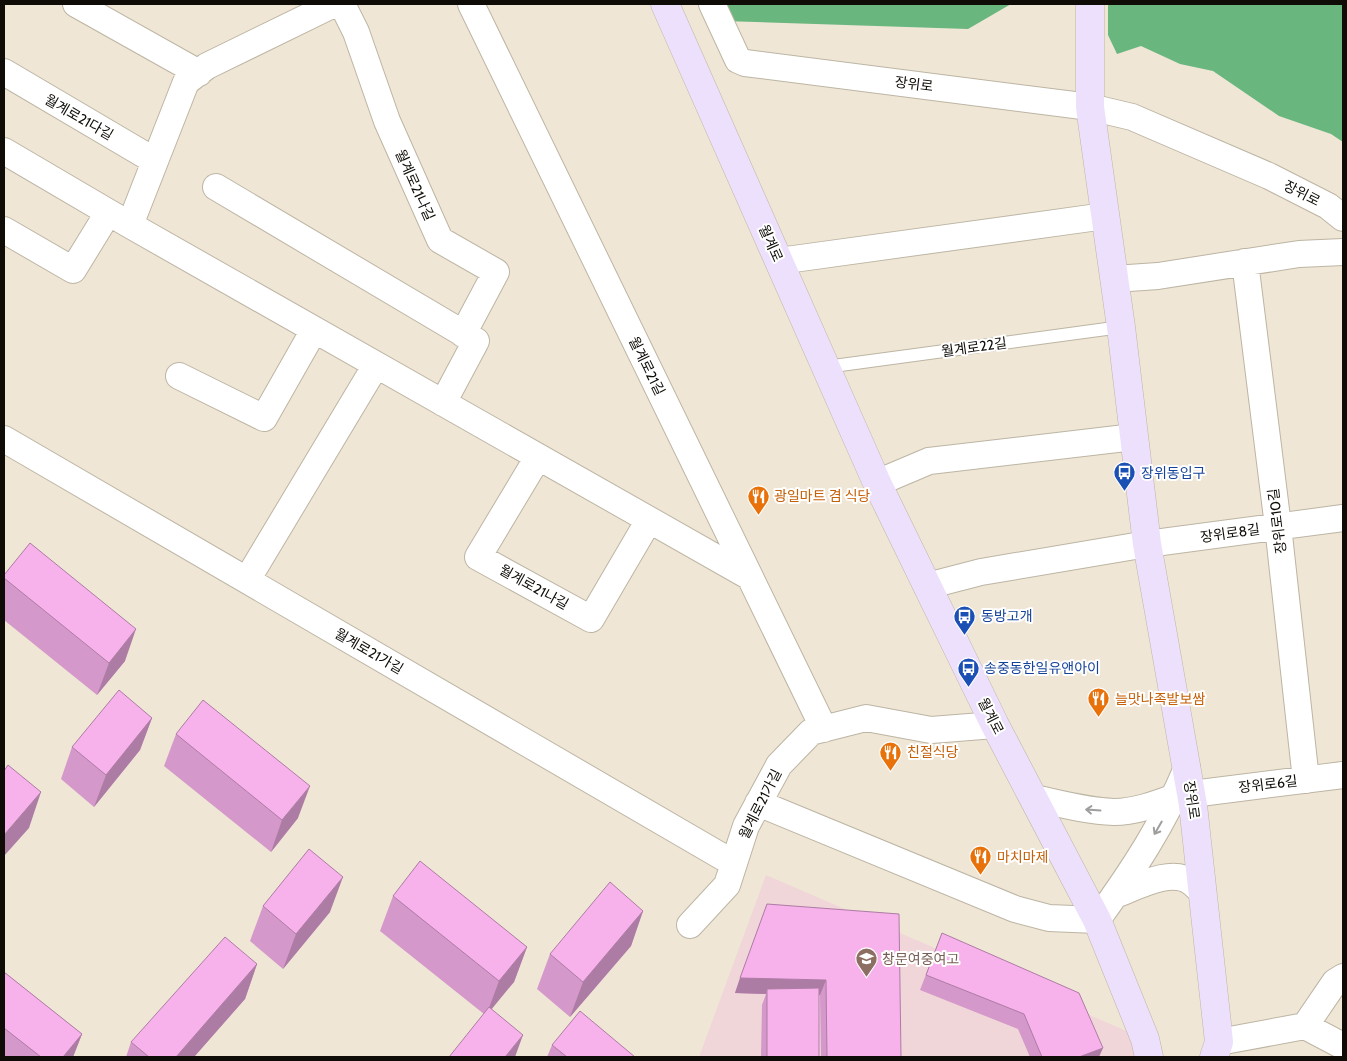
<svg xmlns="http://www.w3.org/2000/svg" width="1347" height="1061" viewBox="0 0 1347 1061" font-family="Cabin,'Noto Sans KR',sans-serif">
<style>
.education{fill:#f0d6d8}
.forest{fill:#69b67f}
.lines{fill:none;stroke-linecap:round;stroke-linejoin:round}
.lane-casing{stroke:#bdb5a4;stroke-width:14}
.street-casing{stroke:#bdb5a4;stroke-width:28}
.secondary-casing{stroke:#bdb5a4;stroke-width:29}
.lane{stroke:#fff;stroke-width:12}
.street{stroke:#fff;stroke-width:26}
.secondary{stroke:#ede0fd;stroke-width:28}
.wall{fill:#d498ca}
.shaded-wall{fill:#ad7ca4}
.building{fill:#f7b1eb;stroke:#ad7ca4}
.oneway{stroke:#9f9e9c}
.labels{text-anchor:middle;stroke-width:4;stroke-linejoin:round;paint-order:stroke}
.street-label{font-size:14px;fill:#0f0c07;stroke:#fff}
.transit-label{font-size:14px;fill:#164399;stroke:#fff;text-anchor:start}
.food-label{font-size:14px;fill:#c56008;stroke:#fff;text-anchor:start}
.education-label{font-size:14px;fill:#785e54;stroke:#fff;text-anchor:start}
</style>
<rect width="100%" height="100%" fill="#efe6d5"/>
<path class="education" d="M766,875L1145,1039L1149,1057H699Z"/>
<path class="forest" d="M716,4H1011L968,29L724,21Z
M1108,4H1343V142L1331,134L1279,116L1213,71L1180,64L1141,46L1117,54L1108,35Z"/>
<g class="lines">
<defs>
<path id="lane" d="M826,367L1121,327"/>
<path id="street" d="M76,4L199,73
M342,4L356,32L387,121L440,240L496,272L463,334
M471,4L824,729
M712,4L738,60L745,63L1090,107L1132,117L1269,176L1328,206L1343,218
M4,72L155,161
M4,151L130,225L750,577
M216,187L476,341L443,403
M130,225L186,82L207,66L334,4
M4,230L73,270L108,213
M779,261L1105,216
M1245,262L1278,526L1306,780
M1114,279L1158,276L1299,254L1343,252
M179,376L264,418L314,330
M4,439L733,863
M538,457L478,557L591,619L649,520
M877,483L929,461L1134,437
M247,580L376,365
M927,586L981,572L1147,544L1343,518
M1192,794L1343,775
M1034,798C1061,804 1087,811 1114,812C1135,812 1156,804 1175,797
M758,803L1015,909L1049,918L1097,920C1132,872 1164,823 1187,768
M1115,895C1135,888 1171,867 1191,882C1195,885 1199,889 1203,893
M690,925L727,885L746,826L779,765L811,732L866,718L931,730L995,725
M1305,1026L1335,982L1343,977
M1219,1042L1305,1026L1343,1046"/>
<path id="secondary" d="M665,4L877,483L995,725L1097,920L1145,1039L1149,1057
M1090,4V107L1121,327L1147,544L1193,805L1219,1042L1214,1057"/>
</defs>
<use href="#lane" class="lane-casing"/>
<use href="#street" class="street-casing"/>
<use href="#secondary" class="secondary-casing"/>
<use href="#lane" class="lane"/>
<use href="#street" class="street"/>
<use href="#secondary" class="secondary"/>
</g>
<path class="wall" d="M4,575L125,661L97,695L4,620Z
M152,718L140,750L94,807L61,779L72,747Z
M176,734L298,818L271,852L164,766Z
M393,896L527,947L514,982L484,1014L380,931Z
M767,904L901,1057H821L820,995H819V1057H761L762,1005L766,994L735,993Z
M263,906L330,912L283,969L250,941Z
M643,911L631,946L570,1017L537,989L550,954Z
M942,933L1099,1057H1030L1018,1029L920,990Z
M257,964L245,999L194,1057H126L131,1042Z
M4,972L82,1034L73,1057H4Z
M552,1045L635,1057H547Z"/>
<path class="shaded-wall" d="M136,629L125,661L97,695L109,663Z
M152,718L140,750L94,807L106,775Z
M310,786L298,818L271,852L282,820Z
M41,792L29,828L4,856V835Z
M343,877L330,912L283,969L296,934Z
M643,911L631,946L570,1017L583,982Z
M527,947L514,982L486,1016L499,981Z
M257,964L245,999L194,1057H176Z
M740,978L826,980L820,995L767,994V989L766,994L735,993Z
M82,1034L73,1057H63Z
M523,1035L515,1057H505Z
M1103,1048L1099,1057H1079Z"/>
<path class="building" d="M30,543L136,629L109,663L4,578V575Z
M119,690L152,718L106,775L72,747Z
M203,700L310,786L282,820L176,734Z
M8,765L41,792L4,835V771Z
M309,849L343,877L296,934L263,906Z
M420,861L527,947L499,981L393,896Z
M610,882L643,911L583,982L550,954Z
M767,904L899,914L901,1057H827L826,980L740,978Z
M942,933L1079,993L1103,1048L1079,1057H1042L1024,1014L926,975Z
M225,937L257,964L176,1057H149L131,1042Z
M4,972L82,1034L63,1057H41L4,1028Z
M819,988V1057H767V989Z
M489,1007L523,1035L505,1057H449Z
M580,1011L635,1057H567L552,1045Z"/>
<defs><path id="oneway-shaft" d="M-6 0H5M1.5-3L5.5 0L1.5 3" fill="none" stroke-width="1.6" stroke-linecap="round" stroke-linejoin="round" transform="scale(1.25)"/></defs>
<g class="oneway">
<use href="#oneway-shaft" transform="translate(1093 810) rotate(-176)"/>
<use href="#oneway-shaft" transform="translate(1158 828) rotate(120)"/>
</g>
<defs>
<symbol id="bus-pin" viewBox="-11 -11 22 30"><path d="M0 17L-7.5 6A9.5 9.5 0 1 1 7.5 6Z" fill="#1a4fb4" stroke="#fff"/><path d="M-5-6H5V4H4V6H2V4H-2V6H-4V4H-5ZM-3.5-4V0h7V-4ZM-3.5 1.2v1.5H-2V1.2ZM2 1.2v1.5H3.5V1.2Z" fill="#fff"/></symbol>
<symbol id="restaurant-pin" viewBox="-11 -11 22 30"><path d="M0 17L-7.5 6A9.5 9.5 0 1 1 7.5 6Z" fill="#e8710a" stroke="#fff"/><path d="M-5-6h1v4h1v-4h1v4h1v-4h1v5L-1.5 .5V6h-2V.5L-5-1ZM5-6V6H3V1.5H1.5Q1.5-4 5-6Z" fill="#fff"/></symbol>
<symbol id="school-pin" viewBox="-11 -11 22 30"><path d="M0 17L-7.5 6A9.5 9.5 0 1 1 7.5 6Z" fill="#8d6e63" stroke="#fff"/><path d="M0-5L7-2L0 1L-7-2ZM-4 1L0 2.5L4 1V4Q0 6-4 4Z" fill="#fff"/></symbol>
</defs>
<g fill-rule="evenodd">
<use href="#bus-pin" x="1112" y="460" width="25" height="34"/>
<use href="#restaurant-pin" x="746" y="484" width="25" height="34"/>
<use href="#bus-pin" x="952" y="604" width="25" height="34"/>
<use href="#bus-pin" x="956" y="656" width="25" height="34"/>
<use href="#restaurant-pin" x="1086" y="686" width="25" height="34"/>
<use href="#restaurant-pin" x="878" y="740" width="25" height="34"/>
<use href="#restaurant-pin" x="968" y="844" width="25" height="34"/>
<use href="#school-pin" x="854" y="946" width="25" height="34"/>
</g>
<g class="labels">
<g class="street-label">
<text transform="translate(914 84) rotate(7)" y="5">장위로</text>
<text transform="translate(79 117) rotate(30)" y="5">월계로21다길</text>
<text transform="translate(415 185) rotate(66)" y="5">월계로21나길</text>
<text transform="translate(1302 193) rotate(27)" y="5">장위로</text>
<text transform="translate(771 243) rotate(66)" y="5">월계로</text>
<text transform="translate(974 347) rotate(-8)" y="5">월계로22길</text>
<text transform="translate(647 366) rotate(64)" y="5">월계로21길</text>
<text transform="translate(1277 521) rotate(-97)" y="5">장위로10길</text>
<text transform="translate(1230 533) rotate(-8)" y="5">장위로8길</text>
<text transform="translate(534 587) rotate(29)" y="5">월계로21나길</text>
<text transform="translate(369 651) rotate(30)" y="5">월계로21가길</text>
<text transform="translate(991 716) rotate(63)" y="5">월계로</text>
<text transform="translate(1268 784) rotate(-7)" y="5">장위로6길</text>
<text transform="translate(1192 800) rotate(82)" y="5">장위로</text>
<text transform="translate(760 804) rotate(-63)" y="5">월계로21가길</text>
</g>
<g class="transit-label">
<text x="1141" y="478">장위동입구</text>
<text x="981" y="621">동방고개</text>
<text x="984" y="673">송중동한일유앤아이</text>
</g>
<g class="food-label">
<text x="774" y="501">광일마트 겸 식당</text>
<text x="1115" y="704">늘맛나족발보쌈</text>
<text x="907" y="757">친절식당</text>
<text x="997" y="862">마치마제</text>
</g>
<g class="education-label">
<text x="882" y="964">창문여중여고</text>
</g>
</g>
<rect width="1347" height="1061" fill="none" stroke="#0f0c07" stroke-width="10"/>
</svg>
